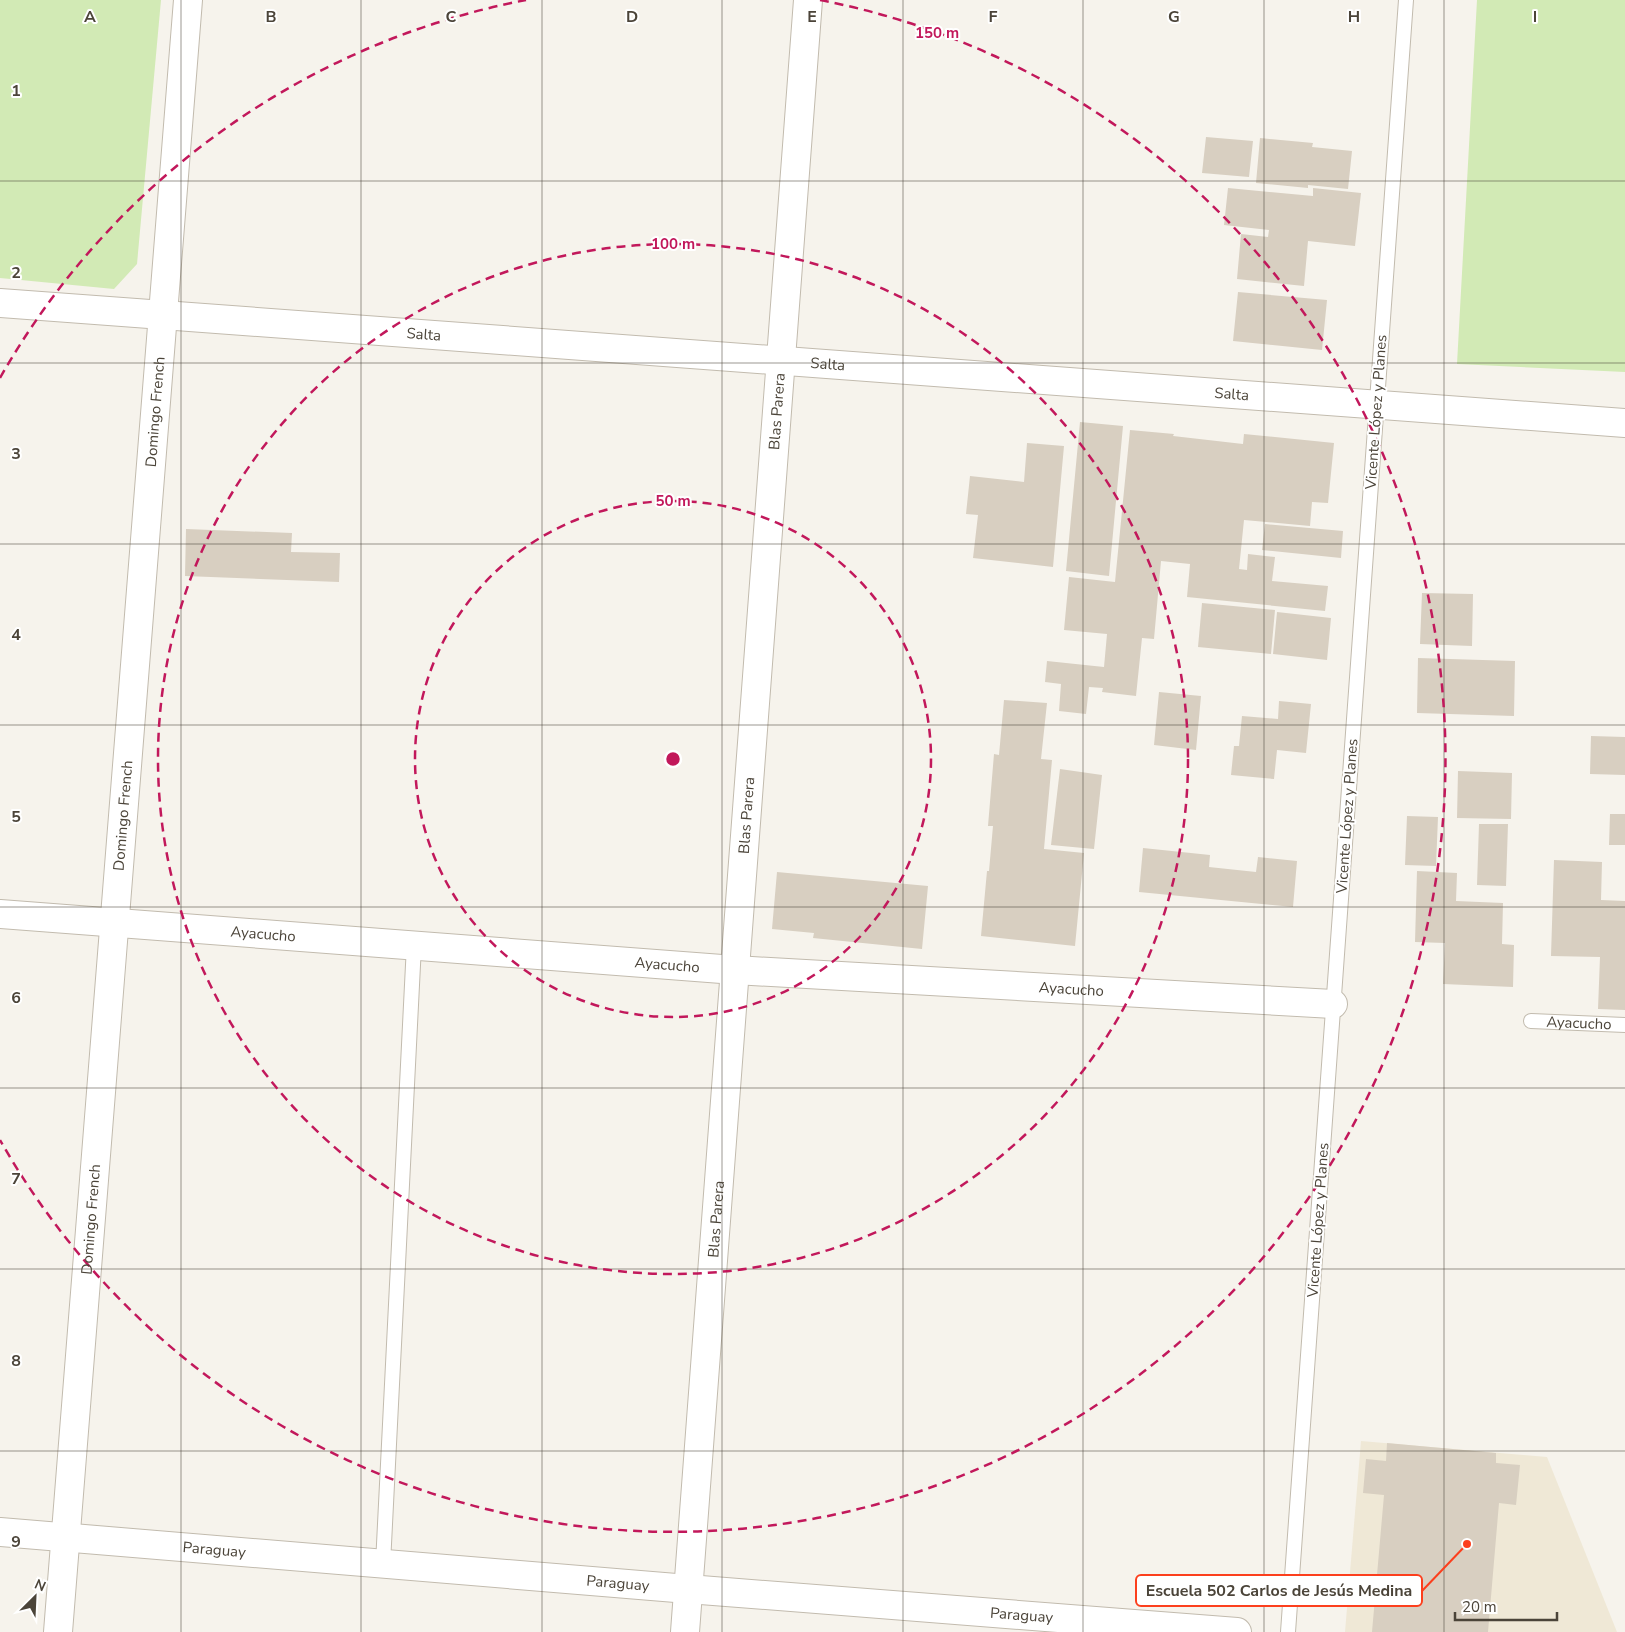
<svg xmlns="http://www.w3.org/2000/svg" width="1625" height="1632" viewBox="0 0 1625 1632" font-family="'Nunito Sans',sans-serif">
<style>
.education{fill:#efe8d6}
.green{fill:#d2eab5}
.building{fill:#d8cfc1}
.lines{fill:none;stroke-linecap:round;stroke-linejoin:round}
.service-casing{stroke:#c2bbae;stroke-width:16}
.minor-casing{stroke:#c2bbae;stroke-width:30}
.service{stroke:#fff;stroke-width:14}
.minor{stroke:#fff;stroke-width:28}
.grid{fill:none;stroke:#4b4439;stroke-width:1;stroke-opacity:0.55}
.ring{fill:none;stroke:#c2185b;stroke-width:2.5;stroke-dasharray:9 6}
.labels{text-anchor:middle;stroke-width:4;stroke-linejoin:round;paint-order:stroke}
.street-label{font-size:15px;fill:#4b4439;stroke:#fff}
.grid-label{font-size:16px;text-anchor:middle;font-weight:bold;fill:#4b4439;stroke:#fff;stroke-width:4;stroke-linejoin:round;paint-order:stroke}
.centre{fill:#c2185b;stroke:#fff;stroke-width:2.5}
.ring-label{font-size:15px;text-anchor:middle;font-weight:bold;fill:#c2185b;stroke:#fff;stroke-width:4;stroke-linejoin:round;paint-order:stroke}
.leader{fill:none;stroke:#fc3f1d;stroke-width:2}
.callout-dot{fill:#fc3f1d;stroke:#fff;stroke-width:2}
.callout{fill:#fff;stroke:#fc3f1d;stroke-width:2}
.callout-label{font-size:16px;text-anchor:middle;font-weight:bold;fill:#4b4439}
</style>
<rect width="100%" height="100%" fill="#f6f3ec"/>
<path class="education" d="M1361,1441L1547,1457L1617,1632H1345Z"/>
<path class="green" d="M0,0H161L137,264L114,289L0,278Z
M1477,0H1625V372L1457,364Z"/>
<path class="building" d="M1206,137L1253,141L1249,177L1202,173Z
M1260,138L1313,143L1312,147L1352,151L1348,189L1308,185V188L1256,183Z
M1228,188L1313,196V188L1361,193L1355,246L1308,241L1304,286L1237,279L1241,234L1268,237L1269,230L1224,225Z
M1238,292L1327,300L1322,350L1233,341Z
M1080,422L1123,426L1109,576L1066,571Z
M1130,430L1174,434L1173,436L1243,444L1244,434L1334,443L1328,503L1312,502L1310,526L1244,520L1239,569L1247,570L1248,554L1275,557L1272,581L1328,586L1325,611L1187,597L1190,564L1161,561L1154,639L1142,638L1136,696L1102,692L1103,688L1089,687L1086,714L1059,711L1061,684L1045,682L1047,661L1104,667L1107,634L1064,630L1069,577L1115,582Z
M1027,443L1064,446L1053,567L973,558L978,515L966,514L970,476L1024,482Z
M1265,524L1343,531L1341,558L1262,550Z
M186,529L292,533L291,552L340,553L339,582L185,576Z
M1422,593L1473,594L1472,646L1420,644Z
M1202,603L1275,610L1271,654L1198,647Z
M1277,612L1331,618L1327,660L1273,654Z
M1418,658L1515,661L1514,716L1417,713Z
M1159,692L1201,696L1196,750L1154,745Z
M1004,700L1047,703L1041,759L1052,760L1044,849L1084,853L1075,946L981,936L987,871H989L993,826H988L994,754L999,755Z
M1279,701L1311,704L1306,753L1277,750L1274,779L1231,775L1234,746H1239L1242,716L1278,719Z
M1591,736L1625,737V775L1590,774Z
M1060,769L1102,775L1094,849L1051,845Z
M1458,771L1512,773L1511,819L1457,818Z
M1610,814H1625V845H1609Z
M1407,816L1438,817L1436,866L1405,865Z
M1479,824H1508L1506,886L1477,885Z
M1143,848L1210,855L1209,867L1256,872L1258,857L1297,861L1293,907L1139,892Z
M1554,860L1602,862L1601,900L1625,901V1010L1598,1009L1600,957L1551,956Z
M1417,871L1457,873L1456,901L1503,903L1502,944L1514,945L1513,987L1443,984L1445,943L1415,942Z
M777,872L928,886L922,949L813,938L814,933L772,929Z
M1387,1443L1496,1453V1463L1520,1465L1516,1505L1499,1503L1488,1632H1372L1384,1495L1363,1493L1366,1459L1386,1461Z"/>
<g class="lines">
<defs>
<g id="service">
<path id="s1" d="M1531,1021L1625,1025"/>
<path d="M383,1564L414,945"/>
<path d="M1288,1632L1406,0"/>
</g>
<g id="minor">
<path id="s2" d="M0,303L1625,423"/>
<path id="s3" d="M0,914L735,970L1333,1004"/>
<path id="s4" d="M0,1532L688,1589L1237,1632"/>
<path id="s5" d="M58,1632L188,0"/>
<path id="s6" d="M685,1632L808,0"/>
</g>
</defs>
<use href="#service" class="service-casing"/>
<use href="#minor" class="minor-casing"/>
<use href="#service" class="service"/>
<use href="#minor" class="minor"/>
</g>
<path class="grid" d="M181,0V1632M361,0V1632M542,0V1632M722,0V1632M903,0V1632M1083,0V1632M1264,0V1632M1444,0V1632M0,181H1625M0,363H1625M0,544H1625M0,725H1625M0,907H1625M0,1088H1625M0,1269H1625M0,1451H1625"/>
<g class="ring">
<circle cx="673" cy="759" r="258"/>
<circle cx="673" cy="759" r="515"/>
<path d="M0 378A773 773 0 0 1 526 0M820 0A773 773 0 1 1 0 1140"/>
</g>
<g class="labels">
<g class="street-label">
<text dy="5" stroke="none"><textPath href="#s2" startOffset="425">Salta</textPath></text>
<text dy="5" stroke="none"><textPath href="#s2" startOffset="830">Salta</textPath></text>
<text dy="5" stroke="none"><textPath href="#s2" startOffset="1235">Salta</textPath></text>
<text dy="5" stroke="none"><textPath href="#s5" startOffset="1224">Domingo French</textPath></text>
<text dy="5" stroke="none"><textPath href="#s6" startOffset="1224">Blas Parera</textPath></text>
<text transform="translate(1376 412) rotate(-86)" y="5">Vicente López y Planes</text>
<text dy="5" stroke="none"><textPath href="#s5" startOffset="819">Domingo French</textPath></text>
<text dy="5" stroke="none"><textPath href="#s6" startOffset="819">Blas Parera</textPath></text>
<text transform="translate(1347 816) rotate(-86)" y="5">Vicente López y Planes</text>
<text dy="5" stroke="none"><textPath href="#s3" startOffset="264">Ayacucho</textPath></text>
<text dy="5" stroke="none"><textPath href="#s3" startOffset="669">Ayacucho</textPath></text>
<text dy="5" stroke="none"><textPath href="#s3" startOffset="1074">Ayacucho</textPath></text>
<text dy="5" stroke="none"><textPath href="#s1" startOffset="48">Ayacucho</textPath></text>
<text dy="5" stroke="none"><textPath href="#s5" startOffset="414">Domingo French</textPath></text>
<text dy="5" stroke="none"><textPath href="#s6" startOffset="414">Blas Parera</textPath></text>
<text transform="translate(1318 1220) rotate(-86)" y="5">Vicente López y Planes</text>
<text dy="5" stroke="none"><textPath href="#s4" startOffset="215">Paraguay</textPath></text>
<text dy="5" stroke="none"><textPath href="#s4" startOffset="620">Paraguay</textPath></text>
<text dy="5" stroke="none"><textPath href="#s4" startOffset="1025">Paraguay</textPath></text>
</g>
</g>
<g class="grid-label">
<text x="90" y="22">A</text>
<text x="271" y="22">B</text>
<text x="451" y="22">C</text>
<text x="632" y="22">D</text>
<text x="812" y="22">E</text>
<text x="993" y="22">F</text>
<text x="1174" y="22">G</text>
<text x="1354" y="22">H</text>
<text x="1535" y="22">I</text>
<text x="16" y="96">1</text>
<text x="16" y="278">2</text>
<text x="16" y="459">3</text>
<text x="16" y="640">4</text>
<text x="16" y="822">5</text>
<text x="16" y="1003">6</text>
<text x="16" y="1184">7</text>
<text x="16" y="1366">8</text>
<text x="16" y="1547">9</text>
</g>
<circle cx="673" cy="759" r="8" class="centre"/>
<g class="ring-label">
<text x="937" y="38">150 m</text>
<text x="673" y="249">100 m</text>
<text x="673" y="506">50 m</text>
</g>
<path class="leader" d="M1467 1544L1422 1591"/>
<circle class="callout-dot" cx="1467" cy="1544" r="5"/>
<rect class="callout" x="1136" y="1575" width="286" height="31" rx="5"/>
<g class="callout-label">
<text x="1279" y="1596">Escuela 502 Carlos de Jesús Medina</text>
</g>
<g transform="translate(35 1597) rotate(24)" stroke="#ffffff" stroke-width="4" paint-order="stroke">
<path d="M0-4L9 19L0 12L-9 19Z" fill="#4b4439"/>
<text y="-8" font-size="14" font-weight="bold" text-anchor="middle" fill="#4b4439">N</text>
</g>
<path d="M1455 1612v8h102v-8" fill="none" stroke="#4b4439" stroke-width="2.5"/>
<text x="1462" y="1612" font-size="15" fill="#4b4439" stroke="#ffffff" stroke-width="4" paint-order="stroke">20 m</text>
</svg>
